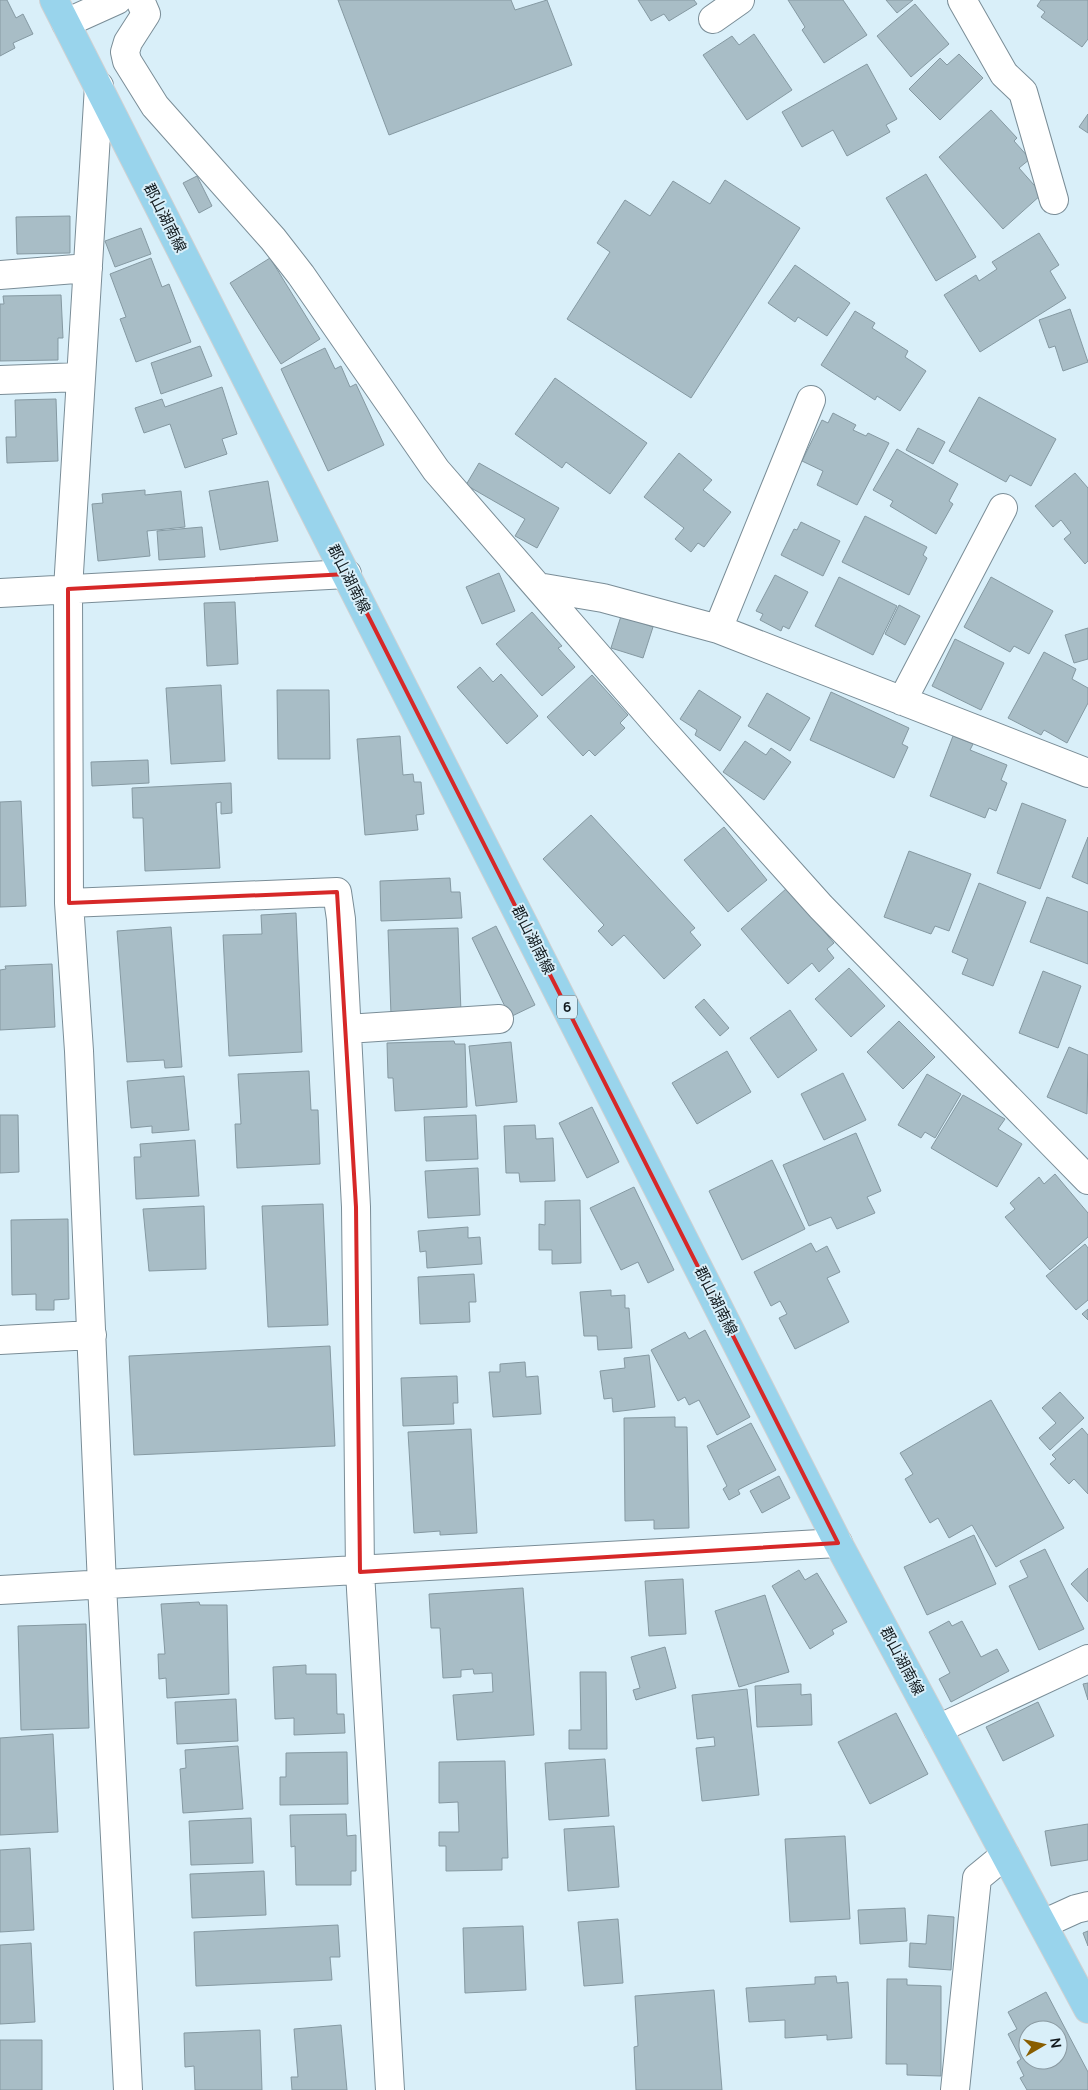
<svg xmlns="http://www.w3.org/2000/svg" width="1088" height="2090" viewBox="0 0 1088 2090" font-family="Manrope,'Noto Sans JP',sans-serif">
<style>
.building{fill:#a8bdc6;stroke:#8599a2;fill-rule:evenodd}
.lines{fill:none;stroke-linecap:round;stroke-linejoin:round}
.minor-casing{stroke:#7a8d97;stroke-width:30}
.major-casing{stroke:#d0d1d2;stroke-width:30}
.minor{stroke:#fff;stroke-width:28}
.major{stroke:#99d4ec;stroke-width:28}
.marked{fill:none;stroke:#d62828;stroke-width:4;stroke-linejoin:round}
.labels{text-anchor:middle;stroke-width:4;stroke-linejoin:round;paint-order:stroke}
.shield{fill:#d9eff9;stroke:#4e5b60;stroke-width:1}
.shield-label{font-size:14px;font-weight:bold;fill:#131b1f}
.street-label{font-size:15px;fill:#131b1f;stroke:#d9eff9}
</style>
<rect width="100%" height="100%" fill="#d9eff9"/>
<path class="building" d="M0,0H7L16,18L23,14L33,34L13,43L15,48L0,56Z
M338,0H511L515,10L547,0L572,65L389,135Z
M638,0H694L697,4L669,21L664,14L651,21Z
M788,0H843L867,35L824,63L802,30L805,27Z
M886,0H913L897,13Z
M1041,0H1088V39L1082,47L1041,17L1045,12L1037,6Z
M915,4L949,44L911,77L877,36Z
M754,34L792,90L747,120L703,55L732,36L739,45Z
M959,54L983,78L940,120L909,89L940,58L947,65Z
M867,64L897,119L886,125L890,132L847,156L833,130L802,147L782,112Z
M991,110L1017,138L1014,141L1030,159L1019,168L1042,194L1003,229L939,157Z
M1088,114V133L1079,127Z
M926,174L976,257L936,281L886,198Z
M197,176L212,206L199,213L183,183Z
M725,180L800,228L691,398L567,319L610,252L597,243L625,200L650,216L673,181L710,204Z
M70,216V253L17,254L16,217Z
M141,228L151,254L115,267L105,241Z
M1039,233L1059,265L1050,271L1066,298L980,352L944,295L976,275L979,281L997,269L992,262Z
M151,258L162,287L169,284L191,342L136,362L120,319L126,317L110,274Z
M270,258L320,339L281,364L230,283Z
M795,265L850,303L827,336L798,317L795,322L768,303Z
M61,295L63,338H58V360L0,361V304H4L3,296Z
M1070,309L1088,362L1063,371L1055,346L1049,348L1039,320Z
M855,311L875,323L872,328L908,351L905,357L926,371L900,411L877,396L875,400L821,365Z
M200,346L212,376L161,394L151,363Z
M325,348L335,369L341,366L350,387L356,384L384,445L328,471L281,369Z
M555,378L647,443L610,494L566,462L562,468L515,434Z
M222,387L237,434L222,439L227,454L185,468L170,424L144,433L135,408L162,399L165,407Z
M979,397L1056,439L1031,486L1010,475L1006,482L949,451Z
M56,399L58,461L7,463L6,437H16L15,400Z
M833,413L856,425L853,430L866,436L868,433L889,443L857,505L817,485L823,471L802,461L822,420L828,423Z
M918,428L945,442L933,464L906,450Z
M897,449L958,484L949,501L953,504L936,534L890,506L893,501L873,490Z
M679,453L712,480L703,490L731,512L704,547L698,543L691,552L675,539L684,528L644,497Z
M479,463L559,508L537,548L515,536L525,519L466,485Z
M1075,473L1088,488V561L1085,564L1064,539L1071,533L1061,520L1053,527L1035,506Z
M268,481L278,541L220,550L209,491Z
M145,490V495L181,491L185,527L147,531L150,556L98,561L92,504L103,503L102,494Z
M865,516L927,547L923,555L927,558L909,595L842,562Z
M801,522L840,541L823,576L781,555L794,529L797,530Z
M202,527L205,557L159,560L157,531Z
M499,573L515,611L482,624L466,587Z
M775,575L808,592L789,629L783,626L781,631L760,620L763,614L756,611Z
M839,577L897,606L873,655L815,626Z
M991,577L1053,611L1029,654L1014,646L1010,652L964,627Z
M235,602L238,664L207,666L204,603Z
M899,605L920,616L905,645L885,634Z
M532,612L562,646L558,648L575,667L542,696L496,644Z
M621,616L653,627L643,658L611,648Z
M1088,628V659L1074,663L1065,635Z
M955,639L1004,663L981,710L932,686Z
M1044,652L1076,669L1072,679L1088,688V703L1067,743L1044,730L1041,735L1008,718Z
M480,667L493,682L501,674L538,716L507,744L457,687Z
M592,675L628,715L620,723L625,728L595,756L589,750L583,756L547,717Z
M221,685L225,761L171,764L166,688Z
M277,690H329L330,759H278Z
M699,690L741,717L720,751L695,735L697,730L680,719Z
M831,692L909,728L902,744L908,747L894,778L810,740Z
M767,693L810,718L790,751L748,726Z
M400,736L403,775L413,774L414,782H421L424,814L416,815L418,830L365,835L357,739Z
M953,736L973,744L970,750L1007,765L1001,780L1007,783L996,811L989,808L985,818L930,796Z
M745,741L766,755L771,748L791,762L764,800L723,772Z
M148,760L149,783L92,786L91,762Z
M231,783L232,813L221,814V802L216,803L220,868L145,871L143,818H133L132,788Z
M21,801L26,906L0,907V802Z
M1022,803L1066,820L1040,889L997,873Z
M591,815L695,928L690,932L701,945L664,979L624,935L612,946L598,931L604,925L543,859Z
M724,827L767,880L728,912L684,860Z
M1088,837V884L1072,877Z
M909,851L971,874L949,931L935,926L931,934L884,917Z
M450,878L451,892H460L462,918L381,921L380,881Z
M979,883L1026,902L993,986L962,974L968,959L952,952Z
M787,888L834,943L827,949L834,958L819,972L812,963L788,984L741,929Z
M1047,897L1088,912V964L1030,942Z
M296,913L302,1052L229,1056L223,935L262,934L261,915Z
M496,926L535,1005L510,1017L472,938Z
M171,927L182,1067L165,1068L164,1060L127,1062L117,931Z
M458,928L461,1013L391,1015L388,930Z
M52,964L55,1027L0,1030V970L6,969L5,966Z
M849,968L885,1006L851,1037L815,999Z
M1043,971L1081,986L1058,1048L1019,1033Z
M704,999L729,1028L720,1036L695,1007Z
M790,1010L817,1050L778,1078L750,1038Z
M899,1021L935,1057L903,1089L867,1052Z
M454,1041L455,1044H465L467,1107L395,1111L393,1078H388L387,1043Z
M511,1042L517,1102L476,1106L469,1046Z
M1069,1047L1088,1055L1087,1114L1047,1097Z
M727,1051L751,1092L697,1124L672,1083Z
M309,1071L311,1110H318L320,1164L237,1168L235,1124H241L238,1074Z
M843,1073L866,1120L824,1140L801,1094Z
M927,1074L961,1094L935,1138L925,1132L921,1138L898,1125Z
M184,1076L189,1130L152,1133V1126L131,1128L127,1081Z
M963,1095L1005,1119L998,1129L1022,1144L997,1187L931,1148Z
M592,1107L619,1162L587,1178L559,1123Z
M0,1115H18L19,1172L0,1173Z
M476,1115L478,1159L426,1161L424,1117Z
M535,1125L536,1139L553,1138L555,1181L520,1182L519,1173H506L504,1126Z
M856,1133L881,1191L867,1197L875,1213L837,1229L831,1217L809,1226L783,1165Z
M195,1140L199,1196L136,1199L134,1157H141L140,1144Z
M772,1160L805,1229L742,1260L709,1191Z
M478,1168L480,1215L428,1218L425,1171Z
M1055,1174L1088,1213V1237L1050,1270L1005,1217L1015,1209L1010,1203L1039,1177L1044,1184Z
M634,1187L674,1270L648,1283L638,1262L621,1270L590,1208Z
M580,1200L581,1263L552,1264V1250H539V1224L545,1225V1201Z
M323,1204L328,1325L268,1327L262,1206Z
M204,1206L206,1269L149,1271L143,1209Z
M68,1219L69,1299L54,1300V1310H36V1294L12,1295L11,1220Z
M468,1227V1238L480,1237L482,1264L427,1268L426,1251L420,1252L418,1231Z
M811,1243L816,1252L827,1246L840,1272L827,1278L849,1322L795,1349L779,1318L787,1314L780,1301L771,1306L754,1272Z
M1085,1244L1088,1248V1300L1076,1310L1046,1276Z
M474,1274L476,1302H469L470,1322L420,1324L418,1277Z
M611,1290V1296L625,1295V1308H629L632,1348L598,1350L597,1336H584L580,1292Z
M1088,1309V1320L1082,1314Z
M705,1330L750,1417L717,1435L699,1400L689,1405L685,1397L678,1401L651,1350L685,1332L689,1339Z
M330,1346L335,1446L134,1455L129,1356Z
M649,1355L655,1407L613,1412L612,1398L604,1399L600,1371L625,1368L624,1358Z
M525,1362L526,1377L538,1376L541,1414L493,1417L489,1372H500V1364Z
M457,1376L458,1403H453L454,1424L403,1426L401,1378Z
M1060,1392L1084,1418L1050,1450L1039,1438L1056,1423L1042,1408Z
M991,1400L1064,1528L996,1567L972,1525L949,1538L938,1518L930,1523L905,1479L913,1474L900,1453Z
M675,1417V1427H687L689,1528L654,1529V1520L625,1521L624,1418Z
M751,1423L776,1470L738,1490L740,1494L729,1500L723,1489L727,1486L707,1446Z
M1082,1428L1088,1435V1494L1074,1479L1069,1484L1050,1464L1056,1459L1052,1455Z
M471,1429L477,1533L440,1535V1531L414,1533L408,1432Z
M779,1476L790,1498L762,1513L750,1491Z
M974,1535L996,1584L927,1615L904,1567Z
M1045,1549L1084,1629L1039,1650L1009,1586L1028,1577L1020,1561Z
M1088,1568V1602L1071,1584Z
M799,1570L805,1580L817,1573L847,1622L832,1630L834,1634L810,1649L772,1586Z
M683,1579L686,1634L649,1636L645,1581Z
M523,1588L534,1735L457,1740L453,1695L493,1692L492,1673L474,1674L473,1669L461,1670V1677L443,1678L440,1628H431L429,1594Z
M765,1595L789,1672L739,1687L715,1611Z
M199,1602L200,1605H227L229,1694L167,1698L166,1678L159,1679L158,1654H165L161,1604Z
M949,1621L952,1626L962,1621L981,1657L997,1649L1009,1671L951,1702L939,1679L950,1673L929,1632Z
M86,1624L89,1728L21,1730L18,1626Z
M665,1647L676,1688L636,1700L633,1690L640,1688L631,1657Z
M306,1665V1674H336L337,1714H344L345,1733L294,1735V1718L275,1719L273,1667Z
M580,1672H606L607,1749H569V1730H581Z
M1088,1683V1700L1083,1684Z
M801,1684V1695L811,1694L812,1725L757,1727L755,1686Z
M747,1689L759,1795L702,1801L696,1748L715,1746L714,1737L697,1739L692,1695Z
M236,1699L238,1741L177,1744L175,1702Z
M1038,1702L1054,1736L1003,1761L986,1727Z
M896,1713L928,1774L870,1804L838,1742Z
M53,1734L58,1832L0,1835V1738Z
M238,1746L243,1809L183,1813L180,1769L186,1768L185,1750Z
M347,1752L348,1804L280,1805V1777H286V1753Z
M605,1759L609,1816L549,1820L545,1763Z
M505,1761L508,1858H502V1870L446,1871V1846H439V1832H459L458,1802L439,1803V1762Z
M346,1814L347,1836L356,1835V1871H351V1885H296L295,1846L291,1847L290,1815Z
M251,1818L253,1863L191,1865L189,1821Z
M1088,1824V1860L1051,1866L1045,1831Z
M614,1826L619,1887L568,1891L564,1829Z
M845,1836L850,1919L790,1922L785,1839Z
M30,1848L34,1930L0,1932V1850Z
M264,1871L266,1915L192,1918L190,1874Z
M905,1908L907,1941L860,1944L858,1910Z
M928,1915L954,1917L951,1970L909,1967L910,1943L926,1944Z
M618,1919L623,1983L584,1986L578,1922Z
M338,1925L340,1957H330L332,1980L196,1986L194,1932Z
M523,1926L526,1990L465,1993L463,1928Z
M1088,1931V1946L1083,1933Z
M31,1943L35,2022L0,2024V1945Z
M836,1976L837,1983L848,1982L852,2038L827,2040V2035L785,2038V2020L749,2022L746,1988L815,1984V1977Z
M887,1979H907V1985L941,1986V2076L907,2075V2064H886Z
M714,1990L722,2090H636L634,2047L638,2046L635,1996Z
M1046,1992L1088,2072V2090H1027L1020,2078L1024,2076L1017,2062L1021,2059L1008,2034L1017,2029L1008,2012ZM1028,2030H1058V2060H1028Z
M341,2025L347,2090H292L291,2077H298L294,2029Z
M260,2030L262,2090H195L194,2066L185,2067L184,2033Z
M0,2040H42V2090H0Z"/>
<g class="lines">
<defs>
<path id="minor" d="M140,0L146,14L128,42L125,52L127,61L155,106L273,239L301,275L436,470L663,731L821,907L1088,1180
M962,0L1004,74L1023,92L1054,200
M713,19L740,0
M66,23L117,0
M99,86L68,589L69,903L79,1051L102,1585L128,2090
M0,275L88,268
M0,380L81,377
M538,587L603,598L718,629L1088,773
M0,593L347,574
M718,629L811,400
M902,701L1003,508
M69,903L337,892L341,919L356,1207L360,1572L390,2090
M347,1029L499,1019
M0,1340L92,1335
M0,1590L838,1543
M938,1729L1088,1659
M1043,1924L1076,1909L1088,1906
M955,2090L977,1878L1005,1855"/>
<path id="major" d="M54,0L838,1543L1088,2009"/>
</defs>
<use href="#minor" class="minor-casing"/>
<use href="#major" class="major-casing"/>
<use href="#minor" class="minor"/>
<use href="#major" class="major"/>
</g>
<path class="marked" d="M347,574L838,1543L360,1572L356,1207L337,892L69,903L68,589Z"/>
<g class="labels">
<rect class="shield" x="557" y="995.5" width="20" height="23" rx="4"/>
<g class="shield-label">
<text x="567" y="1012">6</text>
</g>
<g class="street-label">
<text transform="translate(165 218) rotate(63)" y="5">郡山湖南線</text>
<text transform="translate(349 579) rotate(63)" y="5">郡山湖南線</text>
<text transform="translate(533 940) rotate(63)" y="5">郡山湖南線</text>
<text transform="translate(716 1301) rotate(63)" y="5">郡山湖南線</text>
<text transform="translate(902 1661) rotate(62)" y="5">郡山湖南線</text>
</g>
</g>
<g transform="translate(1043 2045) rotate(81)"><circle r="24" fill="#d9eff9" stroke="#8a9aa2"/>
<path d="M0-4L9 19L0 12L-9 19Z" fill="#895e00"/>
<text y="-8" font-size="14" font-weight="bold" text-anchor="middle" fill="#131b1f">N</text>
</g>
</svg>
